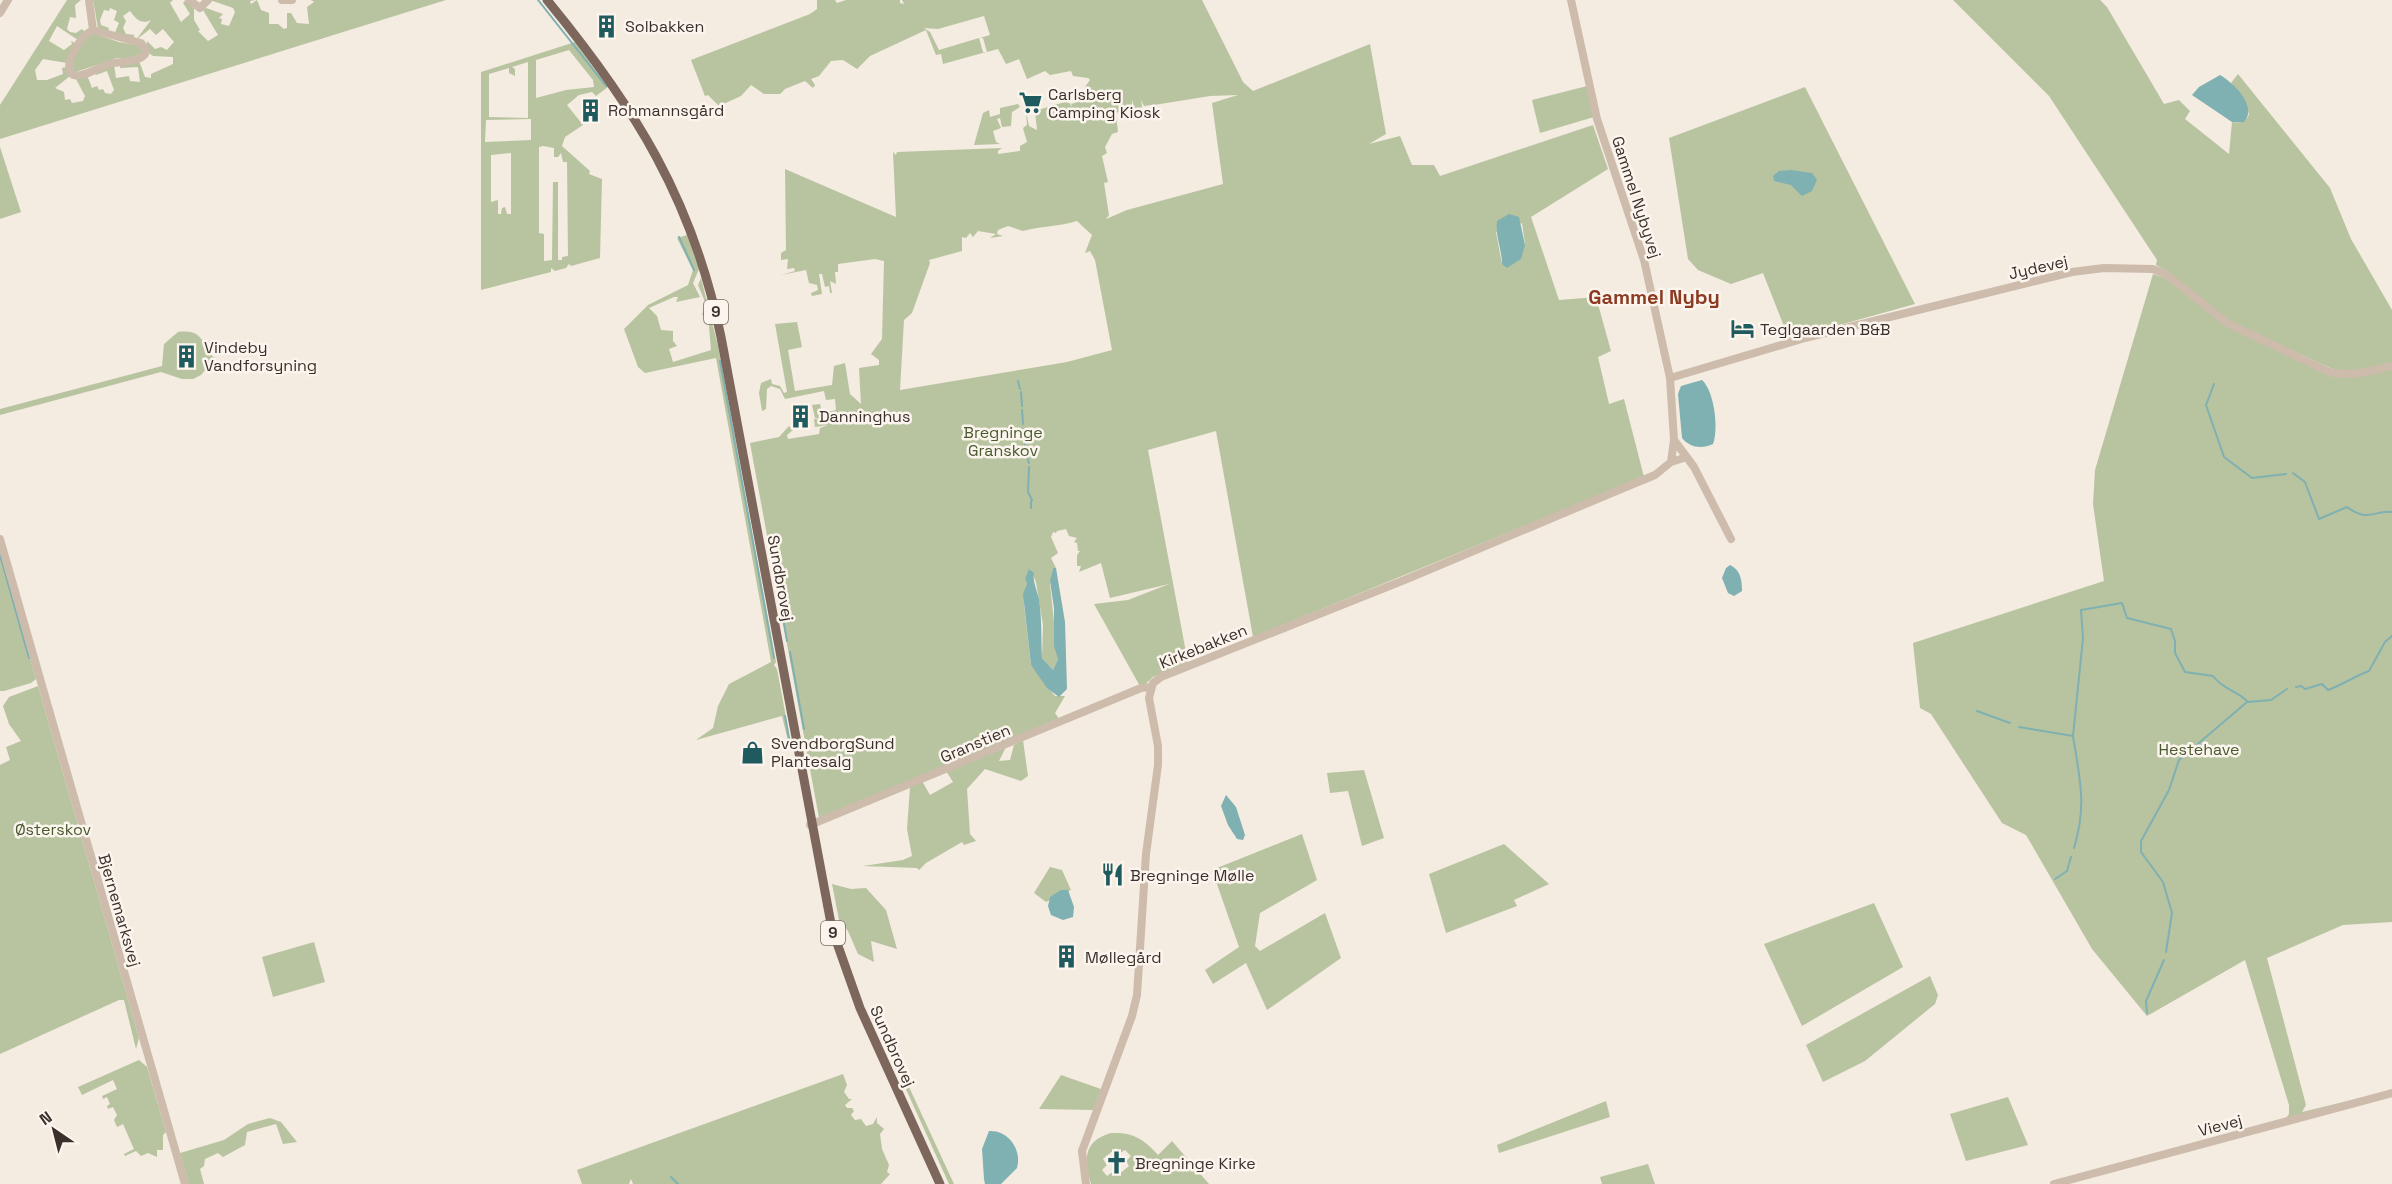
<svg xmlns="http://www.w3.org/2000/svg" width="2392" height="1184" viewBox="0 0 2392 1184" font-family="'Space Grotesk',sans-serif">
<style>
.green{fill:#b8c4a0;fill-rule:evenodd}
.water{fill:#7fb0b2}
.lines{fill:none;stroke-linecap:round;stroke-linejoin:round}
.stream{stroke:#7fb0b2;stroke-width:2}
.minor{stroke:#cdbbac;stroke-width:8}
.major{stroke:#7d675c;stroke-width:9}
.labels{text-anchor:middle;stroke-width:5;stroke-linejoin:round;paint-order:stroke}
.shield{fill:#fbf5ee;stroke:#756b66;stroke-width:1.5}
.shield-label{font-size:15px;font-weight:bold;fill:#3b302b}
.poi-label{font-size:16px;fill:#3b302b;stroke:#fbf5ee;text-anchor:start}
.street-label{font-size:16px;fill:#3b302b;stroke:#fbf5ee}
.park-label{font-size:16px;fill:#4a5a2e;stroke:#fbf5ee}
.quarter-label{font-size:20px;font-weight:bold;fill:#8c3b22;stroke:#fbf5ee}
</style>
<rect width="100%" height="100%" fill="#f4ebe1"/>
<path class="green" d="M67,0H81L75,5L76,18L70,17L67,29L70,32L76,33L82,29L85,32L78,40L57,26L49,41L64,50L72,44L71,41L77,44L67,63L43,59L35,70L37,80H47L63,74L62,68L66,67L70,76L55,88L64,92L65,100L70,99L72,103L83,101L85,96L76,79L87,75L92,88L97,86L99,90L103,89L105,93L111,94L114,90L107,71L96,75L94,72L114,65L116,78L129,76L130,81L140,82L138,67L120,68V65L139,61L145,77L151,78V74L173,64V57L153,56L147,52V41L155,49L161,47L167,50L174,42L163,29L156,35L150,29L136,40L151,20C141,25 136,19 130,11L123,16L126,21L123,28L126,34L135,35L131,39L114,35L119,23L114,20L117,11L110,8L109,11L104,10L100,20L101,25L109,28L108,32L98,28L93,0H173L170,3L181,22L190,14L183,3L186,0L194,9V20L200,30L198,31L208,41L218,35L203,10L206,8L223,14L219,18L222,19L221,24L229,26L235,12L233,8L210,0H256L250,1L251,4L257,0L261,10L269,13V24H278L284,29L287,28V13H291L297,23L309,24L307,7L314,2L311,0H446L0,139V105Z
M817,0H835L837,3L846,0H900V3L904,4L902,0H1202L1243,82L1253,91L1370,44L1386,134L1369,144L1400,136L1412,165H1434L1440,176L1593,125L1608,169L1531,217L1559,300L1596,297L1611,351L1598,357L1609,404L1624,399L1644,477L1253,637L1216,431L1148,450L1188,663L1153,677L1141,688L1094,604L1128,600L1169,584L1110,598L1101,563L1079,572L1081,566H1077V555L1080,551H1078L1077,543L1074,542L1077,538L1069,536L1066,529L1057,531L1056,533L1053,532L1051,537L1058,553L1051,558L1056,568H1053L1050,584L1058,659L1053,670L1042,658L1043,625L1036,582L1030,569L1025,579L1027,584L1024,605L1031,665L1055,696H1065L1055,713L1060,720L819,818L750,443L779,437L789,426L793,430L787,435L788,439L819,434L820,428L828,425L815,427L814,419H819V424L823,423L822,419L815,418L812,405L820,404L822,413L836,410L835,399L826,400L824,391L785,399L780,389L771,386L767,389L766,409L762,411L759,393L761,383L771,379L772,384L780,386L784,393L787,392L775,324L797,322L802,347L788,350L795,391L832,385L834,366L845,363L850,394L861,404L859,368L879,365V360L871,354L882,339L884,261L875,259L838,264V272H835L836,284L830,281L832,293H830L829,286L825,287L822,274H819L822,294L812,296L811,293L818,290L817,285L809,283L806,270L781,275L795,271L794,268L787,269L788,259L781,260V253L786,250L785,169L896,217L893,152L896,155L897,152L1002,148L998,151V154L1020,151V146L1027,142L1023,128L1027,125L1026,112L1029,126L1037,130L1035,111L1068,101L1072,107L1068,92H1063L1068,91L1071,104L1075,103L1074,100L1086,97L1085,87L1090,80L1088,78L1073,76L1071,71L1050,75L1045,71L1027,79L1019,59L1006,64L998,49L987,52L983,38H980L990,35L984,16L938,29L924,28L930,32L939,50L979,38L983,52H986L943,64L941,54L936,55L926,30L870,56L857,69L843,60L831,61L819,76L811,79L815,85L813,88L805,81L785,89L780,94H764L751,85L741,96L719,106L708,95L705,96L691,60L810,14L817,9ZM1238,95L1212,103L1223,184L1127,210L1106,219L1109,215L1104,183L1108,182L1102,156L1107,153L1105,147L1112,134L1118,132L1116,115L1108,114L1132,110V100L1135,110L1142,107L1141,100L1144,106L1151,105L1152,108L1154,105L1210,96ZM1077,221L1092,235L1085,253L1090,251L1095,260L1112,350L1067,362L900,390L904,320L912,313L930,263L929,260L962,251V237L966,238L970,233L973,237L978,231L996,234L990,238L1003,236L997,234L998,230L1008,226L1023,231C1039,226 1057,227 1077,221ZM1522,223L1525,244L1502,264L1496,232Z
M1953,0H2100L2107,7L2164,104L2179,100L2190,111L2185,119L2229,154L2232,122C2239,123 2247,122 2249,114L2243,98L2231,83L2238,74L2330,188L2351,239L2392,310V363C2370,368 2352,374 2330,368L2227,320L2168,272L2156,265L2157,260L2049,96Z
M92,33L119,42L141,46L143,53L129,58H117L73,73C70,61 81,40 92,33Z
M575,42L608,87L596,96L592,92L579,95L567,105L583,125L565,137L562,146L590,171L589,174L602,179L600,258L571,266L569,264L566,268L555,271L551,268V272L481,290V72ZM569,50L593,80L594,87L566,90L536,98V60ZM528,62V118L489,117V74L509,68V73L515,76V69L512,67ZM531,119V140L485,142L486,120ZM543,146L554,148V157H558L561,153L563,162H567L568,256L562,257V260H558V182H553L552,260L544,261V234L539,233V147ZM511,153V214H507L505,207L502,208L501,214H498V200L491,202V155Z
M1587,86L1594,117L1540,133L1532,100Z
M1805,87L1915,304L1789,339L1763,273L1731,284L1698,270L1688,259L1669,138Z
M1018,104L1020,107L1012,112L1011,126L1002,127L1000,118L997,119L1001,128L993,131L996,142L1000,144L974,145L983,113L989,110L990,117L1000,114V108Z
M0,147L21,212L0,219Z
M687,235L699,269L693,283L700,297L676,302L678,297H674L649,308L657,316L661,330L673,331V341L677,346L669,349L673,362L711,350L708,315H702L706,304L698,285L701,278L718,346L776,662L774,665L777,669L791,744L789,745L782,716L696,740L713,728L718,706L729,684L771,662L716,358L645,373L638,367L624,329L648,305L688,285L693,270L677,238Z
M2153,274L2165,278L2226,326L2334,377L2360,376L2392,369V922L2343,925L2267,958L2306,1105L2302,1112L2381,1093L2286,1118L2289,1114V1105L2245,960L2147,1016L2092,949L2026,835L2002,823L1931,714L1920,708L1913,643L2104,581L2093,504L2095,470Z
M178,332C207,328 202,350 215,358L201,375L193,379H182L161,372L0,415V409L162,366L164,344Z
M0,553L36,679L31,683L4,691H0Z
M38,686L139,1038L136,1049L124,1000H119L0,1054V765L10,760L6,747L21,741L9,724L3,706L9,697Z
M1023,740L1028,776L1021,781L985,769L967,789L970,834L976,841L964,845L962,842L926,863L919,870L917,868L863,866L903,860L912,856L907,829L910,787L922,781L930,795L953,782L946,771L1006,747L999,761L1010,760L1014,745Z
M1364,770L1384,838L1362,846L1348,791L1330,793L1327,773Z
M1302,834L1317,880L1260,913L1255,946L1260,951L1325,913L1341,958L1267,1010L1246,963L1213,984L1205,970L1239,947L1212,870Z
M1504,844L1549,884L1514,900L1517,906L1446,933L1429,874Z
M1050,867L1062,870L1071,890L1046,902L1034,893Z
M832,884L851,889L866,888L886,910L897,949L871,941L874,962L858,954L848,931L839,920Z
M1874,903L1903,967L1802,1026L1764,944Z
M314,942L325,982L273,997L262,957Z
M1930,976L1938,995L1935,1004L1865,1061L1823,1082L1806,1045Z
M877,1018L954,1184H949L875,1021Z
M139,1060L147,1067L166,1132L163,1135V1150H157V1157L148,1153L141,1156L136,1151L125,1156L124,1154L134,1149L123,1124L117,1127L114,1120L117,1115L113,1107L108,1109L107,1106L110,1104L107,1097L103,1099L102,1096L117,1089L113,1080L82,1095L78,1087Z
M843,1074L847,1085L844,1092L849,1099H852L845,1105L847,1108H852L854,1111L851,1115L855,1120L861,1119L866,1126L873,1124L877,1117V1123L884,1129L880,1134L882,1149L889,1165L887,1172L890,1174L881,1184H633L631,1179L629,1184H582L577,1170Z
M1061,1075L1101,1089L1093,1110L1039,1109Z
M2008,1097L2028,1145L1966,1161L1950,1114Z
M1606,1101L1610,1117L1499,1153L1497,1145Z
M270,1118L281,1122L297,1142L283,1144L276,1124L247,1132L245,1145L223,1157L218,1153L205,1159L204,1166L200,1169L204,1184H189L180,1153L224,1140L248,1124Z
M1111,1133C1133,1132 1144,1139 1158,1155L1172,1141L1209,1184H1091C1084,1160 1083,1141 1111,1133ZM1116,1148L1120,1153L1125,1150L1131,1156L1126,1161L1129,1166L1118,1175L1114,1171L1107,1176L1102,1170L1107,1165L1103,1159Z
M1648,1164L1655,1184H1602L1600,1177Z"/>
<path class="water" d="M2220,75C2234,83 2258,107 2244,122H2232L2192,95L2199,87Z
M1791,170L1812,173L1817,180L1812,191L1802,196L1791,185L1774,181L1773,176L1779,171Z
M1509,214L1519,217L1525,245L1521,259L1507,268L1502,264C1502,249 1495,236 1497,221Z
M1702,380C1714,391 1719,427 1713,444C1702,449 1690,448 1682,438L1678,394L1681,386Z
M1730,565C1741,570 1742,581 1742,591L1734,596L1728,593L1722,578L1726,568Z
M1053,568H1056L1065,622L1067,689L1059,697L1047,688L1031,665L1023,594L1027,584L1025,579L1029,569L1034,573C1032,579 1037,591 1039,599C1042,619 1041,638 1042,658L1053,670L1058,659L1054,646V608L1050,581Z
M1226,795L1236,807L1245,835L1243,840L1237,839L1228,825L1221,806Z
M1061,890H1068L1074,907L1073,917L1063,920L1051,915L1048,906L1050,897Z
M989,1131C1009,1130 1022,1150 1017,1168L1001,1184H985L984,1179L982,1149Z"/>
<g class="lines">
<path class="stream" d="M538,0L606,86
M679,237L694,270
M720,361L774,658
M1018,381L1020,389
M2214,384L2206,405L2224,457L2252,478L2286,474
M1021,392L1022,406
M1022,410L1023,424
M1022,429L1025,445
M1025,449L1029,463
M1029,467L1028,492L1032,500
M2293,473L2305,482L2319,519L2347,507C2369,523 2373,510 2392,512
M1031,508V501
M0,555L29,658
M774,569L780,599
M781,607L787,641
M790,652L804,729
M2296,687L2301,686L2305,689L2322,684L2328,690C2342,685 2355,676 2369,671L2385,642L2392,636
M1977,711L2010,723
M785,716L790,744
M2019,727L2073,736L2083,638L2081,610L2122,603L2127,618L2171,629L2175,641V653L2185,672L2213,676C2223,690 2237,690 2248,702L2271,700L2287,689
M2073,736C2080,780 2087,805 2074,848
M2055,879L2067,871L2071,857
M2166,952L2172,913L2163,882L2141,852V841L2169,790L2179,760L2247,702
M2147,1013L2146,1001L2164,960
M671,1177L678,1184"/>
<path class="minor" d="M89,0L93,30
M189,0L200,8L208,0
M282,0H292
M0,13L8,0
M93,30L141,43L145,48V54C138,63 120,61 109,64C98,67 84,78 73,75L69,70C68,56 81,36 93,30Z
M1670,378L1805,338L2072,272L2104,268L2153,269L2167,275L2227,323L2329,372C2352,377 2370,371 2392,366
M1674,440L1694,467L1731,539
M1671,462L1687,457
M0,539L185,1184
M810,825L1141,688L1150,687
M1086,1184L1082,1151L1132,1016L1137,995L1146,854L1158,765V746L1149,698L1153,683L1161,677L1407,579L1626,487L1655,475L1671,462L1674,440L1670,378L1644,260L1597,119L1571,0
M2054,1184L2392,1093"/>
<path class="major" d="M547,0C635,107 693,200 721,337L832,929L860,1008L940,1184"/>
</g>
<defs>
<symbol id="building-bare" viewBox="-9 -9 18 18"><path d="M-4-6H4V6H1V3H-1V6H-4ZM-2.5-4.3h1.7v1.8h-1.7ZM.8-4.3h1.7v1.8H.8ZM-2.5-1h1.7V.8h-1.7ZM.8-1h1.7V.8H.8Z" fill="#1f5a5e" stroke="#fbf5ee" stroke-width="2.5" paint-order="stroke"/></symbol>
<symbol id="supermarket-bare" viewBox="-9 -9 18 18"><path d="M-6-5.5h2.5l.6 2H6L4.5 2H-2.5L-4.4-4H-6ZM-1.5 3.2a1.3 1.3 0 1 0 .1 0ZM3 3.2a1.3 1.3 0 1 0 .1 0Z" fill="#1f5a5e" stroke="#fbf5ee" stroke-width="2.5" paint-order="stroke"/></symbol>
<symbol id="hotel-bare" viewBox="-9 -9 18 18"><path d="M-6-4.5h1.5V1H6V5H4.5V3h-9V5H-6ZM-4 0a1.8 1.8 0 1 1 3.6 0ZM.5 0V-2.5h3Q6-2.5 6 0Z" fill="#1f5a5e" stroke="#fbf5ee" stroke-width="2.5" paint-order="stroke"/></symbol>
<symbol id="shop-bare" viewBox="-9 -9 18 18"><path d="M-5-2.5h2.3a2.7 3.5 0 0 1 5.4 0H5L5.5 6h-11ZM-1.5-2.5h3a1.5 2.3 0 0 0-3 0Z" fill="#1f5a5e" stroke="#fbf5ee" stroke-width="2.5" paint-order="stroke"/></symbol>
<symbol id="restaurant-bare" viewBox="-9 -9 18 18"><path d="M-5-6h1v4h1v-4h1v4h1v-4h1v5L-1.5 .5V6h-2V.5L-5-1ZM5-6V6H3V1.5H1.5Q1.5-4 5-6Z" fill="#1f5a5e" stroke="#fbf5ee" stroke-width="2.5" paint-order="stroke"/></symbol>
<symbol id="church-bare" viewBox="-9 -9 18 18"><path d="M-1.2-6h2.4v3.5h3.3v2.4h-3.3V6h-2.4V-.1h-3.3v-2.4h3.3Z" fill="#1f5a5e" stroke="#fbf5ee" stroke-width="2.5" paint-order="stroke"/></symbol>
</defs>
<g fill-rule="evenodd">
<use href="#building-bare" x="590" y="10" width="33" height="33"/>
<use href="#supermarket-bare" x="1014" y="86" width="33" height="33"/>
<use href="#building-bare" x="574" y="94" width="33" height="33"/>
<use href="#hotel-bare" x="1726" y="312" width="33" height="33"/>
<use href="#building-bare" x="170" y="340" width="33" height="33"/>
<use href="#building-bare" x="784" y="400" width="33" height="33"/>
<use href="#shop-bare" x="736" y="736" width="33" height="33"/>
<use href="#restaurant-bare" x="1096" y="858" width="33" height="33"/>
<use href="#building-bare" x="1050" y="940" width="33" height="33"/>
<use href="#church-bare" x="1100" y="1146" width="33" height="33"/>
</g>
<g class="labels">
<g class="shield">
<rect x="704" y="300" width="24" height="24" rx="4.5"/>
<rect x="821" y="921" width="24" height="24" rx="4.5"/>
</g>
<g class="shield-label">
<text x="716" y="317">9</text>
<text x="833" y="938">9</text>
</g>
<g class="poi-label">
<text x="625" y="32">Solbakken</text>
<text x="1048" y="100">Carlsberg<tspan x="1048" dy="18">Camping Kiosk</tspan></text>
<text x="608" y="116">Rohmannsgård</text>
<text x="1760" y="335">Teglgaarden B&amp;B</text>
<text x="204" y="353">Vindeby<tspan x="204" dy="18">Vandforsyning</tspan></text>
<text x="819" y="422">Danninghus</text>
<text x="771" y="749">SvendborgSund<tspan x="771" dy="18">Plantesalg</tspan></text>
<text x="1130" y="881">Bregninge Mølle</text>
<text x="1085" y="963">Møllegård</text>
<text x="1135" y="1169">Bregninge Kirke</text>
</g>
<g class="street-label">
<text transform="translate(1637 197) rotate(72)" y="6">Gammel Nybyvej</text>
<text transform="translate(2038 267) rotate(-13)" y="6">Jydevej</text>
<text transform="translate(781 578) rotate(80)" y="6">Sundbrovej</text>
<text transform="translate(1203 646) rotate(-22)" y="6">Kirkebakken</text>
<text transform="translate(975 743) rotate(-23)" y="6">Granstien</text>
<text transform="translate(120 910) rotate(74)" y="6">Bjernemarksvej</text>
<text transform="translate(893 1046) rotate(66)" y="6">Sundbrovej</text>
<text transform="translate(2220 1125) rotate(-15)" y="6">Vievej</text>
</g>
<g class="park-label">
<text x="1003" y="438">Bregninge<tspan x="1003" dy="18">Granskov</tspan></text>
<text x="2199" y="755">Hestehave</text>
<text x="53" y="835">Østerskov</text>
</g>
<g class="quarter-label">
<text x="1654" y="304">Gammel Nyby</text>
</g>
</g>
<g transform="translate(54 1130) rotate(325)" stroke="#fbf5ee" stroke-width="4.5" paint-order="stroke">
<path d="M0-4.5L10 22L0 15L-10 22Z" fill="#3b302b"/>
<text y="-9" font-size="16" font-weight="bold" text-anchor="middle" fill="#3b302b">N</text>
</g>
</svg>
